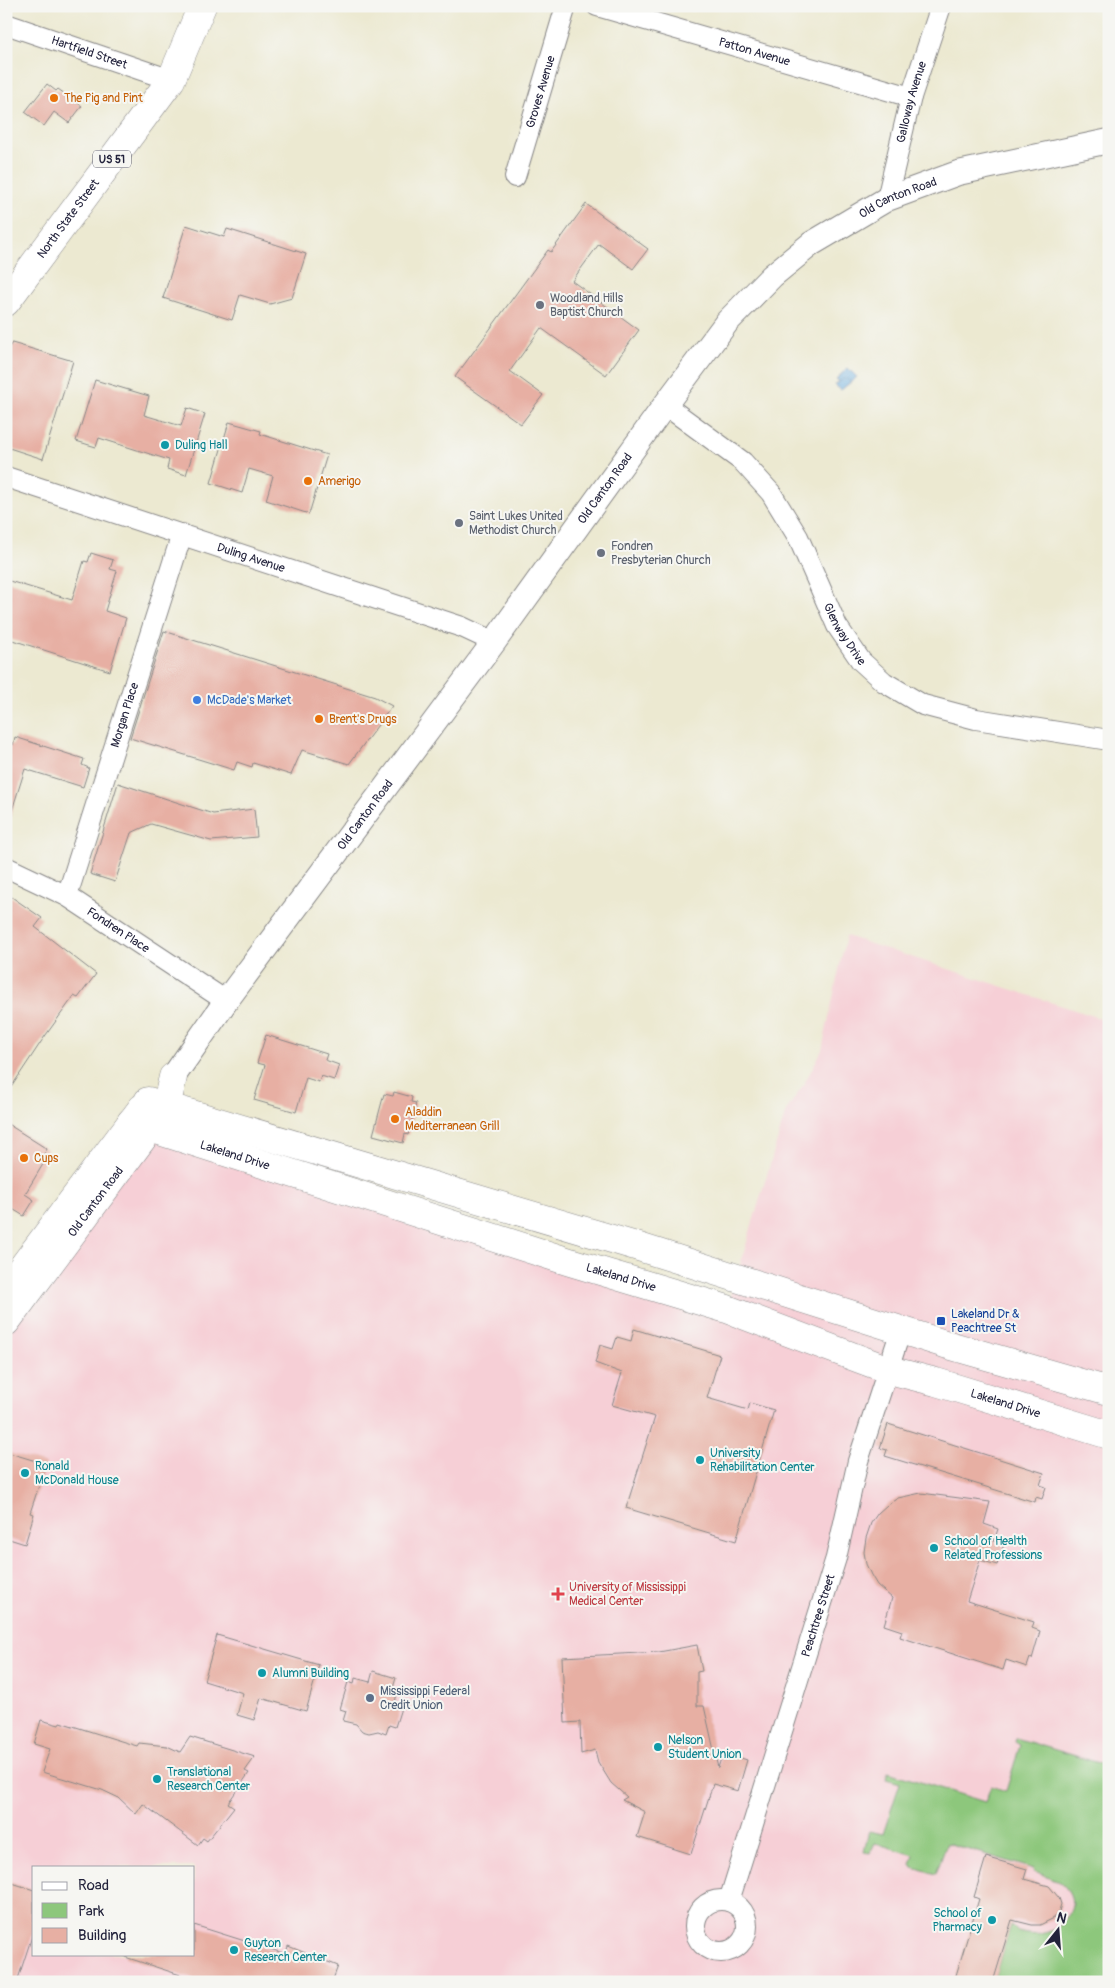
<svg xmlns="http://www.w3.org/2000/svg" width="1115" height="1988" viewBox="0 0 1115 1988" font-family="Pangolin,sans-serif">
<style>
.built{fill:#f6cfd6;fill-rule:evenodd}
.green{fill:#8dc77c;stroke:#58745c}
.water{fill:url(#water-waves);stroke:#46688d}
.building{fill:#e7afa3}
.lines{fill:none;stroke-linecap:round;stroke-linejoin:round}
.minor-casing{stroke:#878686;stroke-width:22}
.tertiary-casing{stroke:#878686;stroke-width:26}
.primary-casing{stroke:#878686;stroke-width:29}
.minor{stroke:#fff;stroke-width:20}
.tertiary{stroke:#fff;stroke-width:24}
.primary{stroke:#fff;stroke-width:28}
.food-dot{fill:#e8710a;stroke:#f6f6f2;stroke-width:2}
.worship-dot{fill:#6b7280;stroke:#f6f6f2;stroke-width:2}
.culture-dot{fill:#0f9aa8;stroke:#f6f6f2;stroke-width:2}
.shop-dot{fill:#3f7fe0;stroke:#f6f6f2;stroke-width:2}
.transit-dot{fill:#1a4fb4;stroke:#f6f6f2;stroke-width:2}
.health-dot{fill:#e0444e;stroke:#f6f6f2;stroke-width:2}
.service-dot{fill:#5c6f8a;stroke:#f6f6f2;stroke-width:2}
.labels{text-anchor:middle;stroke-width:4;stroke-linejoin:round;paint-order:stroke}
.shield{fill:#f6f6f2;stroke:#626272;stroke-width:1}
.shield-label{font-size:11px;font-weight:bold;fill:#22223b}
.street-label{font-size:12px;fill:#22223b;stroke:#f6f6f2}
.food-label{font-size:12px;fill:#c56008;stroke:#f6f6f2;text-anchor:start}
.worship-label{font-size:12px;fill:#5b616d;stroke:#f6f6f2;text-anchor:start}
.culture-label{font-size:12px;fill:#0d838f;stroke:#f6f6f2;text-anchor:start}
.shop-label{font-size:12px;fill:#366cbe;stroke:#f6f6f2;text-anchor:start}
.transit-label{font-size:12px;fill:#164399;stroke:#f6f6f2;text-anchor:start}
.health-label{font-size:12px;fill:#be3a42;stroke:#f6f6f2;text-anchor:start}
.service-label{font-size:12px;fill:#4e5e75;stroke:#f6f6f2;text-anchor:start}
</style>
<defs>
<pattern id="water-waves" width="16" height="10" patternUnits="userSpaceOnUse" patternTransform="scale(1.25)"><rect width="16" height="10" fill="#6baddf"/><path d="M0 5q4-4 8 0t8 0" fill="none" stroke="#588cb6"/></pattern>
</defs>
<rect width="100%" height="100%" fill="#f6f6f2"/>
<filter id="ink" filterUnits="userSpaceOnUse"><feTurbulence type="fractalNoise" baseFrequency=".02" numOctaves="2"/><feDisplacementMap in="SourceGraphic" scale="10" xChannelSelector="R" yChannelSelector="G"/><feConvolveMatrix kernelMatrix="1 2 1 2 8 2 1 2 1" color-interpolation-filters="sRGB"/></filter>
<filter id="wash" filterUnits="userSpaceOnUse"><feTurbulence type="fractalNoise" baseFrequency=".0096" numOctaves="4" result="noise"/><feDisplacementMap in="SourceGraphic" scale="20" xChannelSelector="R" yChannelSelector="G"/><feGaussianBlur stdDeviation="1.12" result="paint"/><feColorMatrix in="noise" values="0 0 0 0 0 0 0 0 0 0 0 0 0 0 0 0 0 1.4 0 .05"/><feComposite in="paint" operator="in"/></filter>
<g filter="url(#wash)">
<rect width="100%" height="100%" fill="#ece9d1"/>
<path class="built" d="M846,936L1109,1021V1982H6V1322L150,1129L727,1309L786,1111L804,1084L822,1050ZM34,1867H194V1954H34Z"/>
<path class="green" d="M1016,1738L1109,1766V1982H993L1011,1925L1018,1932C1027,1934 1036,1936 1045,1933C1067,1927 1083,1902 1062,1884C1054,1877 1043,1875 1033,1872L1034,1869L947,1843L936,1874L913,1867L911,1864L914,1855L875,1843L870,1853L864,1852L869,1831L883,1834L900,1783L886,1779L888,1772L985,1802L991,1786L1006,1791L1020,1745L1015,1742Z"/>
<path class="water" d="M848,368L857,377L841,390L835,385L839,381L836,379Z"/>
<g id="blocks">
<path class="building" d="M47,84L56,91L58,89L82,106L69,123L54,112L44,126L25,112Z
M586,204L648,249L633,269L599,244L572,281L639,330L606,375L541,328L510,371L543,395L521,424L455,377L548,250L551,252Z
M186,225L224,237L227,229L306,254L292,298L270,304L240,295L232,320L163,298Z
M12,343L73,361L43,459L6,447V351Z
M95,380L149,396L144,415L181,426L187,408L205,414L186,475L167,469L169,460L99,438L96,447L76,441Z
M229,422L261,431L260,434L327,455L309,514L266,500L273,476L249,469L242,493L211,483Z
M91,553L113,560L110,569L117,571L105,611L126,618L110,671L6,638V580L72,600L84,561L88,562Z
M164,631L375,697L392,706L349,764L302,750L291,775L253,763L252,767L237,762L234,770L130,738Z
M15,737L84,759L82,765L89,768L83,787L25,769L9,820L6,819V743L13,745Z
M118,783L213,814L254,809L257,837L211,841L151,824L131,833L115,882L90,874Z
M6,893L42,918L35,927L96,974L78,998L74,996L43,1039L6,1095Z
M266,1035L327,1054L325,1060L339,1065L334,1080L321,1076L319,1082L306,1078L296,1112L254,1100L265,1065L257,1063Z
M394,1092L412,1097L411,1102L416,1103L408,1135L405,1134L403,1143L373,1135L384,1094L393,1096Z
M6,1123L47,1149L44,1154L48,1156L25,1194L34,1200L24,1216L6,1205Z
M634,1329L720,1355L707,1398L748,1410L750,1403L774,1410L736,1541L626,1508L655,1417L612,1405L622,1373L595,1363L600,1345L613,1349L617,1337L631,1341Z
M888,1424L1044,1473L1040,1485L1046,1487L1042,1499L1036,1497L1035,1502L885,1456L887,1450L880,1448Z
M6,1452L46,1464L30,1513L34,1514L25,1544L6,1538Z
M921,1493L990,1502L984,1524L998,1529L994,1541L1004,1544L997,1565L980,1560L967,1601L1034,1622L1032,1628L1040,1631L1032,1659L1030,1658L1027,1667L1006,1660L1003,1670L900,1637L902,1631L884,1625L892,1598L877,1585L871,1575L866,1564L864,1552L866,1538L871,1523L878,1513L887,1505L898,1498Z
M217,1635L319,1665L306,1711L261,1698L254,1720L237,1715L243,1693L204,1681Z
M697,1645L702,1671L697,1672V1706H704L718,1768L723,1752L747,1760L738,1791L713,1784L691,1854L637,1837L645,1812L622,1800L627,1797L611,1783L598,1762L595,1750L581,1754L580,1722L565,1723L562,1657L659,1652Z
M373,1671L396,1678L393,1688L398,1690L394,1706L401,1708L395,1727L389,1725L386,1734L378,1731L369,1733L362,1731L356,1724L343,1721L346,1711L340,1709L348,1682L354,1684L355,1678L370,1682Z
M41,1720L59,1725L60,1722L137,1746L139,1743L167,1746L180,1752L190,1737L255,1757L245,1771L249,1773L228,1803L234,1807L207,1841L203,1838L198,1845L143,1804L136,1814L119,1798L102,1790L42,1772L50,1749L34,1744Z
M986,1857L1027,1869L1024,1879L1049,1886L1059,1898L1061,1904L1059,1911L1054,1918L1040,1925H1032L1012,1920L993,1982H954L979,1899L974,1897Z
M6,1881L34,1890V1930L17,1982H6Z
M194,1925L286,1954L288,1946L338,1966L332,1982H202L125,1957V1954H194Z"/>
</g>
</g>
<g filter="url(#ink)">
<use href="#blocks" fill-opacity="0" stroke="#878686" stroke-width="1"/>
<g class="lines">
<defs>
<g id="minor">
<path id="s1" d="M597,6L911,97"/>
<path id="s2" d="M6,24L171,80"/>
<path id="s3" d="M515,177L566,6"/>
<path id="s4" d="M887,199L911,97L941,6"/>
<path id="s5" d="M665,405L743,462L771,493L798,537L837,626L861,661L884,682L923,705L976,719L1109,740"/>
<path id="s6" d="M6,477L462,627L494,642"/>
<path id="s7" d="M6,867L67,896L226,1001"/>
<path id="s8" d="M67,896L182,534"/>
<circle cx="721" cy="1926" r="26"/>
<path id="s9" d="M729,1901L836,1558L858,1461L901,1330"/>
</g>
<g id="tertiary">
<path id="s10" d="M173,1077L226,1001L494,642L665,405L727,322L772,276L811,244L887,199L958,173L1109,141"/>
</g>
<g id="primary">
<path id="s11" d="M6,302L171,80L202,6"/>
<path d="M148,1101L639,1247L945,1344L1109,1391"/>
<path id="s12" d="M131,1122L570,1262L727,1309L889,1370L936,1382L1109,1435"/>
<path d="M6,1289L142,1108"/>
<path id="s13" d="M6,1322L166,1107L173,1077"/>
</g>
</defs>
<use href="#minor" class="minor-casing"/>
<use href="#tertiary" class="tertiary-casing"/>
<use href="#primary" class="primary-casing"/>
<use href="#minor" class="minor"/>
<use href="#tertiary" class="tertiary"/>
<use href="#primary" class="primary"/>
</g>
</g>
<g class="food-dot">
<circle cx="54" cy="98" r="5"/>
<circle cx="308" cy="481" r="5"/>
<circle cx="319" cy="719" r="5"/>
<circle cx="395" cy="1119" r="5"/>
<circle cx="24" cy="1158" r="5"/>
</g>
<g class="worship-dot">
<circle cx="540" cy="305" r="5"/>
<circle cx="459" cy="523" r="5"/>
<circle cx="601" cy="553" r="5"/>
</g>
<g class="culture-dot">
<circle cx="165" cy="445" r="5"/>
<circle cx="700" cy="1460" r="5"/>
<circle cx="25" cy="1473" r="5"/>
<circle cx="934" cy="1548" r="5"/>
<circle cx="262" cy="1673" r="5"/>
<circle cx="658" cy="1747" r="5"/>
<circle cx="157" cy="1779" r="5"/>
<circle cx="992" cy="1920" r="5"/>
<circle cx="234" cy="1950" r="5"/>
</g>
<circle class="shop-dot" cx="197" cy="700" r="5"/>
<rect class="transit-dot" x="936" y="1316" width="10" height="10" rx="2.5"/>
<path class="health-dot" d="M555.5 1586.5h5v5h5v5h-5v5h-5v-5h-5v-5h5z"/>
<circle class="service-dot" cx="370" cy="1698" r="5"/>
<g class="labels">
<rect class="shield" x="93" y="150.5" width="38" height="17" rx="4"/>
<g class="shield-label">
<text x="112" y="163">US 51</text>
</g>
<g class="street-label">
<text dy="4" stroke="none"><textPath href="#s2" startOffset="88">Hartfield Street</textPath></text>
<text dy="4" stroke="none"><textPath href="#s1" startOffset="164">Patton Avenue</textPath></text>
<text dy="4" stroke="none"><textPath href="#s3" startOffset="89">Groves Avenue</textPath></text>
<text dy="4" stroke="none"><textPath href="#s4" startOffset="100">Galloway Avenue</textPath></text>
<text dy="4" stroke="none"><textPath href="#s10" startOffset="1150">Old Canton Road</textPath></text>
<text dy="4" stroke="none"><textPath href="#s11" startOffset="104">North State Street</textPath></text>
<text dy="4" stroke="none"><textPath href="#s10" startOffset="730">Old Canton Road</textPath></text>
<text dy="4" stroke="none"><textPath href="#s6" startOffset="258">Duling Avenue</textPath></text>
<text dy="4" stroke="none"><textPath href="#s5" startOffset="298">Glenway Drive</textPath></text>
<text dy="4" stroke="none"><textPath href="#s8" startOffset="190">Morgan Place</textPath></text>
<text dy="4" stroke="none"><textPath href="#s10" startOffset="325">Old Canton Road</textPath></text>
<text dy="4" stroke="none"><textPath href="#s7" startOffset="129">Fondren Place</textPath></text>
<text dy="4" stroke="none"><textPath href="#s12" startOffset="109">Lakeland Drive</textPath></text>
<text dy="4" stroke="none"><textPath href="#s13" startOffset="150">Old Canton Road</textPath></text>
<text dy="4" stroke="none"><textPath href="#s12" startOffset="514">Lakeland Drive</textPath></text>
<text dy="4" stroke="none"><textPath href="#s12" startOffset="919">Lakeland Drive</textPath></text>
<text dy="4" stroke="none"><textPath href="#s9" startOffset="299">Peachtree Street</textPath></text>
</g>
<g class="food-label">
<text x="64" y="102">The Pig and Pint</text>
<text x="318" y="485">Amerigo</text>
<text x="329" y="723">Brent's Drugs</text>
<text x="405" y="1116">Aladdin<tspan x="405" dy="14">Mediterranean Grill</tspan></text>
<text x="34" y="1162">Cups</text>
</g>
<g class="worship-label">
<text x="550" y="302">Woodland Hills<tspan x="550" dy="14">Baptist Church</tspan></text>
<text x="469" y="520">Saint Lukes United<tspan x="469" dy="14">Methodist Church</tspan></text>
<text x="611" y="550">Fondren<tspan x="611" dy="14">Presbyterian Church</tspan></text>
</g>
<g class="culture-label">
<text x="175" y="449">Duling Hall</text>
<text x="710" y="1457">University<tspan x="710" dy="14">Rehabilitation Center</tspan></text>
<text x="35" y="1470">Ronald<tspan x="35" dy="14">McDonald House</tspan></text>
<text x="944" y="1545">School of Health<tspan x="944" dy="14">Related Professions</tspan></text>
<text x="272" y="1677">Alumni Building</text>
<text x="668" y="1744">Nelson<tspan x="668" dy="14">Student Union</tspan></text>
<text x="167" y="1776">Translational<tspan x="167" dy="14">Research Center</tspan></text>
<text x="982" y="1917" text-anchor="end">School of<tspan x="982" dy="14">Pharmacy</tspan></text>
<text x="244" y="1947">Guyton<tspan x="244" dy="14">Research Center</tspan></text>
</g>
<g class="shop-label">
<text x="207" y="704">McDade's Market</text>
</g>
<g class="transit-label">
<text x="951" y="1318">Lakeland Dr &amp;<tspan x="951" dy="14">Peachtree St</tspan></text>
</g>
<g class="health-label">
<text x="569" y="1591">University of Mississippi<tspan x="569" dy="14">Medical Center</tspan></text>
</g>
<g class="service-label">
<text x="380" y="1695">Mississippi Federal<tspan x="380" dy="14">Credit Union</tspan></text>
</g>
</g>
<rect width="1115" height="1988" fill="none" stroke="#f6f6f2" stroke-width="25"/>
<rect x="32" y="1866" width="162" height="90" fill="#f6f6f2" stroke="#a1a1a9"/>
<rect x="42" y="1882" width="25" height="8" fill="#ffffff" stroke="#a1a1a9"/>
<text x="78" y="1890" font-size="15" fill="#22223b">Road</text>
<rect x="42" y="1903" width="25" height="15" fill="#8dc77c" stroke="#a1a1a9"/>
<text x="78" y="1916" font-size="15" fill="#22223b">Park</text>
<rect x="42" y="1928" width="25" height="15" fill="#e7afa3" stroke="#a1a1a9"/>
<text x="78" y="1940" font-size="15" fill="#22223b">Building</text>
<g transform="translate(1058 1930) rotate(17)" stroke="#f6f6f2" stroke-width="4" paint-order="stroke">
<path d="M0-4L9 19L0 12L-9 19Z" fill="#22223b"/>
<text y="-8" font-size="14" font-weight="bold" text-anchor="middle" fill="#22223b">N</text>
</g>
</svg>
